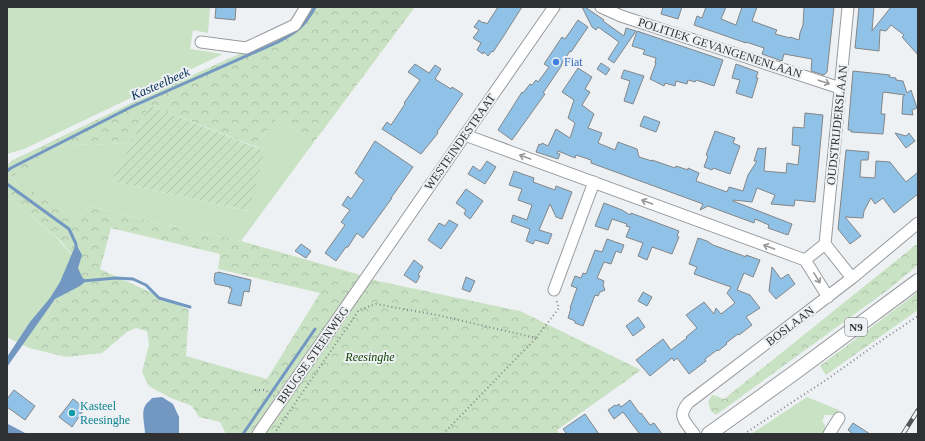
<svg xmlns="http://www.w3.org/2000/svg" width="925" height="441" viewBox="0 0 925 441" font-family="Georgia,serif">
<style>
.grass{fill:#c9e2c4}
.forest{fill:url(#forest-crowns);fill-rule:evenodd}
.garden{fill:url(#garden-furrows)}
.water{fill:#7298c2}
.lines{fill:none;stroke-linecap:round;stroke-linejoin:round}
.stream{stroke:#7298c2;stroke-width:3}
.building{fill:#90c2e8;stroke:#838688}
.minor-casing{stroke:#999b9e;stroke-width:13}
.major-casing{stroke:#999b9e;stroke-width:16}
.path{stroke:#868789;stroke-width:2;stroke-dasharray:1 3;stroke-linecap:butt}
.minor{stroke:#fff;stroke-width:11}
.major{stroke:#fff;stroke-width:14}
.rail-casing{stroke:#525354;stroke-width:4.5}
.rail{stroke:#eef1f4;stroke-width:3;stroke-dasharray:9;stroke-linecap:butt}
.oneway{stroke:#989898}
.shop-dot{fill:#3f7fe0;stroke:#eef1f4;stroke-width:1.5}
.culture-dot{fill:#0f9aa8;stroke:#eef1f4;stroke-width:1.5}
.labels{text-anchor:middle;stroke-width:4;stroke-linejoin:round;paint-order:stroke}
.shield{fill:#eef1f4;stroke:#696b6c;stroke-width:1}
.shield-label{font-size:11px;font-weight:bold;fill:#303132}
.street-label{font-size:12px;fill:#303132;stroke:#eef1f4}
.shop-label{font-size:12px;fill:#366cbe;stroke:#eef1f4;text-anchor:start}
.park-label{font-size:12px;font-style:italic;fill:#0f4303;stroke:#eef1f4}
.culture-label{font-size:12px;fill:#0d838f;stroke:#eef1f4;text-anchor:start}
.water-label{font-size:13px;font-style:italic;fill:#032d56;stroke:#eef1f4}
</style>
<defs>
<pattern id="forest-crowns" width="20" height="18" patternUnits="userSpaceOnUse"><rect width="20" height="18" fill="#c9e2c4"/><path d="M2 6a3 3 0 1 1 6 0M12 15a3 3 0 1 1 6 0" fill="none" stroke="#adc2a9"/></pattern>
<pattern id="garden-furrows" width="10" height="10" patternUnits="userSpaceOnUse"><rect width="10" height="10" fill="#c9e2c4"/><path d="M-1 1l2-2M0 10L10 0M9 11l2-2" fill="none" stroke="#adc2a9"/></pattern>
</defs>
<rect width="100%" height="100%" fill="#eef1f4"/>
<path class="grass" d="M7,7H210L208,33L193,30L190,49L223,54L24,149L7,154Z
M278,118L314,142L241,241L123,215L90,206L75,219L11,177L44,159L60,147L75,144L92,145L122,143L131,144L111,181L248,211L265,151L254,146Z
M7,196L57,238L78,262L29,348L7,337Z
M807,397L839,410C836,416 831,415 825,415L822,421L825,425V431L823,434H751Z"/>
<path class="forest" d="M311,7H415L314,142L278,118L254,146L149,105L131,144L122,143L92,145L75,144L60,147L44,159L11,177L75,219L90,206L123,215L241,241L357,274L378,281L520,311L641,370L557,430L559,434H226L220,422L199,417L192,406L171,398L149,386L142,372L149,345L147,331L136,328L127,332L102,353L66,357L29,348L78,262L61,241L7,196V165L11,161L125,106L230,58L288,34ZM111,228L220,254L218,269L320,293L267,379L186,356L189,310L100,269Z
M918,243V265L889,289L716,415L711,411L708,402L712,395C716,395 720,398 724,399Z
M918,292V310L826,375L820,366Z"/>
<path class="garden" d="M149,105L265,151L249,211L111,181L131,144Z"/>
<path class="water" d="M76,244L82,255L78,268L82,277L86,281L80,286L55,299L7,367V357L30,322L50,298L60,282Z
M162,397L173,404L179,417V434H145C145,426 141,413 145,406C146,403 150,401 152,398Z
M7,423L8,424L27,434H7Z"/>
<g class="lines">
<path class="stream" d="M7,171L11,168L131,107L278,42C298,31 304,27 315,7
M7,184L69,229L76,244V247
M82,281L116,278L133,279L146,285L159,298L190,307
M243,434L315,329"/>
</g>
<path class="building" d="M216,7H236L235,20L215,18Z
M498,7H522L503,37L493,52L492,51L488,56L484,52L483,54L477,50L481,43L473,38L479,30L474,27L479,20L483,23L484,22L487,24Z
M582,7H585L604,20L603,21L624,36L626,28L636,31L614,63L608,59L619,42L598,27L596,30L592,27Z
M663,7H682L678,19L661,14Z
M706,7H726L721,19L736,25L742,7H757L752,21L777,30L775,34L790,38V37L799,40L800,33L803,25L804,7H834L827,72L824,75L811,71L812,59L784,54L782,61L762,54L764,48L746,42V43L694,25L697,16L702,18Z
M859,7H874L872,31L891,7H918V55L902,37L904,35L891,25L886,31L880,30L879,51L855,48Z
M578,20L588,27L571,52L570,51L561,65H562L543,93L545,94L512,140L498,130L522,92L523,93L530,84L532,85L536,80L538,82L549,67L544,64L562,37L565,39Z
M637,31L723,60L714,86L696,80L695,82L688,80L687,84L676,81L675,86L665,83L664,86L650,79L656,63H655L656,58L643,54L645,50L632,46Z
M601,63L610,69L606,75L597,69Z
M415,64L429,73L435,65L441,69L435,79L451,89L452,87L463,94L437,132L438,133L421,154L382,129L387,122L391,125L405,104L404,103L420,80L408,72Z
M736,64L758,72L756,78H758L752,98L736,93L740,80L732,78Z
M578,68L592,77L585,89L590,92L582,105L594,114L588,128L602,133L598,143L615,150L618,142L637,149L639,157L652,161V160L675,168L676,166L688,170V168L699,173L696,181L727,192L729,187L743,191L748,175L757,161H754L758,148L765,149L766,147L764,171L786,173L787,163L798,165L800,146L792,145L793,127L804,128L805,113L823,115L815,202L795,200L794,206L771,204L775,195L757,188L752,202L733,200V201L792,224L788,235L768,228L769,225L755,219L754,223L708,206L700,210L703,204L591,163V160L576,155L575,158L558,151L557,153L560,154L558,159L536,152L539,144L541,145L542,143L548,146L556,129L570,138L575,123L568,118L574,100L562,92Z
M624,70L644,76L633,104L624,101L630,81L621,78Z
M853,71L890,75L889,77L896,78V80L903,81L907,93L911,90L917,108L912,110L913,115L902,114L903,96L905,95L883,92L881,114H885L883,134L851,132V130H848Z
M644,116L660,122L656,132L640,126Z
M715,131L735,138L733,143L740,146L730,174L713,168L712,170L704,167L708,156L706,155Z
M895,133L906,136L909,133L915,141L906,148Z
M375,141L413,167L391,198H392L363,238L357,233L348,247H346L336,261L325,253L345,225L341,222L350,210L342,205L348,196L351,199L364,180L358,176V175L355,173Z
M846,150L869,152L868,160H861L860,177L875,178L876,161L890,162L906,182L918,172V194L894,213L883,198L875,204L871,198L864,211L863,218L845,217L861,236L850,244L838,229Z
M487,161L496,167L485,184L468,174L473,166L480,171Z
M514,171L534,178L533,182L555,190L556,186L572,192L562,219L556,217L550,204L539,230L552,234L548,244L535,240L533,244L526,241L530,229L511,222L513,215L527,220L532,205L518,200L522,189L509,185Z
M466,189L483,201L470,219L464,214L466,210L456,203Z
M604,203L622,210L630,215L631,213L679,231L677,236L679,237L672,254L652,247L647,260L638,256L643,243L626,237L630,227L626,226L627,224L612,219L608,230L595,226Z
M449,220L458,225L441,249L428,240L439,223L445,226Z
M698,238L707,241L713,245L741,255L746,257V255L760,260L753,277L744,273L737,290L750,295L760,308L746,317L752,325L739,335L738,334L726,343L727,344L718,351L717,350L705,359L706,361L689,374L677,358L674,361L672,358L650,376L636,360L663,339L671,350L687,338L686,337L697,328L686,315L704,302L714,314L716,308L721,314L735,303L727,293L731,287L694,274L697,267L689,264Z
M607,239L624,245L621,253L616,251L611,264L604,262L597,278L604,281L603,285L605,290L600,292L598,296L595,295L583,326L575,323V321L568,318L571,308H570L577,288L571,286L575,276L581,278L583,273L586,274L595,250L602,252Z
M301,244L311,251L306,258L295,251Z
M414,260L423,267L418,275L420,276L416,283L404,275Z
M772,267L781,279L788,274L795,284L776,299L769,291Z
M218,272L251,280L249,292L244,291L241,306L228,303L232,288H229L230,287L215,284V282L214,281L215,273H217Z
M466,277L475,281L470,292L462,289Z
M643,292L652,297L647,306L638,301Z
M638,317L645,327L633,336L626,326Z
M14,390L35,406L25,420L7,407V399Z
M73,399L85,408L72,427L59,417Z
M630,400L640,414L641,413L650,425L654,423L662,434H638L639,433L623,412L614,419L608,410L615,405L616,406L619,404L621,407Z
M585,414L599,434H567L563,429Z
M853,423L870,434H853L848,430Z"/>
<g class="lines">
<defs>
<path id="minor" d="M601,7L621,16L840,88
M201,42L246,48L295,25L306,7
M465,135L805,260L828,297
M825,244L848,7
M805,260L825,244L852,278
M554,290L594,182
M258,434L465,135L554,7
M694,434C685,421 677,417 688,403L852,278L918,223
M829,434L839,418"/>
<path id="major" d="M709,434L794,373L918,281"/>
</defs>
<use href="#minor" class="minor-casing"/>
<use href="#major" class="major-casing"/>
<path class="path" d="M255,390H265L274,396
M274,434L359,310L376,304L437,315L536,338L559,308L556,299
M443,434L536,338
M744,434L826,380L885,338L918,316"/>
<use href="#minor" class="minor"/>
<use href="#major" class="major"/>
<defs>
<path id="rail" d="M903,434L918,410"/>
</defs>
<use href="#rail" class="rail-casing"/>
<use href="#rail" class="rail"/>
</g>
<defs><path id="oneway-shaft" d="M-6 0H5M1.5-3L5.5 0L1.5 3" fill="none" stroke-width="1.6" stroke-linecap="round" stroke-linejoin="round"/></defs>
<g class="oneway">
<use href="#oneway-shaft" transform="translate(824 82) rotate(18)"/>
<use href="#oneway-shaft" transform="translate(525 157) rotate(-160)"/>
<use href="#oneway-shaft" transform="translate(647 202) rotate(-160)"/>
<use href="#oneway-shaft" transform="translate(769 247) rotate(-160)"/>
<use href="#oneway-shaft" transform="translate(817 278) rotate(58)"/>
</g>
<circle class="shop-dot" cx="556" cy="62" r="4"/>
<circle class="culture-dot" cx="72" cy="413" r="4"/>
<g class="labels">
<rect class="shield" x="845" y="318" width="22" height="18" rx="3"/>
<g class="shield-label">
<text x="856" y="331">N9</text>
</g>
<g class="street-label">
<text transform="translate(720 48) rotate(18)" y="4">POLITIEK GEVANGENENLAAN</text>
<text transform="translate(837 125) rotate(-84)" y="4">OUDSTRIJDERSLAAN</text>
<text transform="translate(460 142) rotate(-55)" y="4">WESTEINDESTRAAT</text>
<text transform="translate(790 326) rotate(-37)" y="4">BOSLAAN</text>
<text transform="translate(313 355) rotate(-55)" y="4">BRUGSE STEENWEG</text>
</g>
<g class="shop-label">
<text x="564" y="66">Fiat</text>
</g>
<g class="park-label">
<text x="370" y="361">Reesinghe</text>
</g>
<g class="culture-label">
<text x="80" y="410">Kasteel<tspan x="80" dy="14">Reesinghe</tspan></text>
</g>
<g class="water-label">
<text transform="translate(160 83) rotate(-24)" y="5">Kasteelbeek</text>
</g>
</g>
<rect width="925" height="441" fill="none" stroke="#303132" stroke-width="16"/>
</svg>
